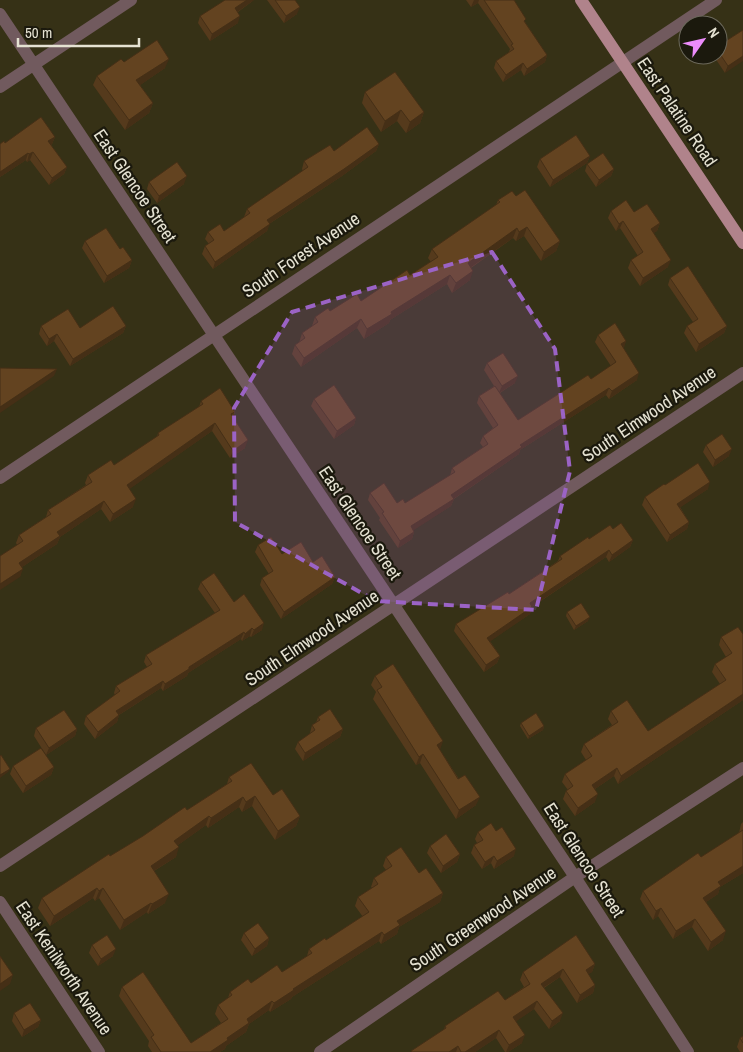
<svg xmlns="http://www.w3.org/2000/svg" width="743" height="1052" viewBox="0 0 743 1052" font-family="'Archivo Narrow',sans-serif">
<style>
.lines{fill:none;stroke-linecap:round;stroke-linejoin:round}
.street{stroke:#715a5e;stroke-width:12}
.primary{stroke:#b0838b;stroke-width:12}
.wall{fill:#553a1c}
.shaded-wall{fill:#452f16}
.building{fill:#634320;stroke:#452f16}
.marked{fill:#9b63c5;fill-opacity:0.2;stroke:#9b63c5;stroke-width:4;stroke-dasharray:10 6;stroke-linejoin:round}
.labels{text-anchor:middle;stroke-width:4.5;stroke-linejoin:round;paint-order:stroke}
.street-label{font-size:18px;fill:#e5e2d2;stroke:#1b190d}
</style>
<rect width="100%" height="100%" fill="#363116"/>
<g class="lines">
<path class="street" d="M0,14L575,877L688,1052
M0,87L131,0
M0,478L716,0
M0,866L743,373
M0,902L99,1052
M320,1052L575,877L743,768"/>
<path class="primary" d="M581,0L743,243"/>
</g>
<path class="wall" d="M254,0L238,12V23L210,41L198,23L200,16Z
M267,0H295L297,14L284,23Z
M466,0H514L525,22L547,55L545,62L524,76L521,70L503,82L494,68L496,61L509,52L510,49L478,3L471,7Z
M743,30L725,73L713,55H718V46Z
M124,62L165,68L140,85L153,103L149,113L125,130L93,85L97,76Z
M365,92L424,112L420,123L406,133L397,121L381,132L362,103Z
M55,137L52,144L51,145L67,167L64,174L49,185L30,160L27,162L26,160L0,177V144Z
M379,144L376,151L342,176L269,224L267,231L213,269L202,254L205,246L209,244L205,239L208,232L224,231L244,217L247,209L303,171L302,169L304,161L334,151Z
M590,156L587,163L550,187L537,167L540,159Z
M587,164L614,169L611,176L596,187L585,171Z
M149,182L184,184L157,203L147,189Z
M516,196L560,241L556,251L541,261L524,236L516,241L513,238L471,268L470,280L452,293L447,284L390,320L389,323L364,339L357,328L301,367L292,354L295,345L299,343L302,333L312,326L315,317L330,311L361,301L410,275L431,262L428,258L432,249L496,205L498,200Z
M611,211L634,212L660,223L657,231L653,233L668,267L640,286L628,268L631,260L638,256L620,228L616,231L608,218Z
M85,241L120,249L132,260L129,268L104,283L82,248Z
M670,278L727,326L724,333L696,352L684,333L687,326L693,322L668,285Z
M41,326L80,328L126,326L123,333L70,366L54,341L47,346L39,334Z
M598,335L626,341L623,348L637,380L609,399L606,395L520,450L519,454L454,499L451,506L413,530L414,532L412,539L398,548L379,520L380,518L368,500L370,493L397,503H405L450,476L452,468L483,447L480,443L483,436L493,428L477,403L479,396L494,386L484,370L487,363L515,383L500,393L518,420L591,379L611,366L595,342Z
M314,399L356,418L354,425L334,439L311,406Z
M201,401L235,412L233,418L245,448L230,458L212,431L129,489L133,507L110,522L101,509L60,537L57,544L22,567L20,577L17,545L16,543L19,535L46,517L48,510L86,485L85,483L88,475L114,465L157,437L158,433L199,407Z
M706,445L729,456L713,467L703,452Z
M665,485L708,489L680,507L689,522L687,529L667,542L642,505L645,497Z
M613,529L633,540L630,547L609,562L606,557L532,607L530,614L490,641L500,656L497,663L484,672L454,631L456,624L509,594L558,561L560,556L589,539Z
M258,545L282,554L335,577L332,584L281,619L260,585L262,578L269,574L255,552Z
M201,582L234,602L262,630L251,637L250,636L242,641L241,639L188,673L187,676L163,691L161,688L119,715L117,722L95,739L84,724L86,716L115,695L114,693L116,686L147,667L144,662L146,655L215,613L198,589Z
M567,612L588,621L574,630L566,616Z
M743,634V700L618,784L614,776L595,789V802L575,816L563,799L566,791L568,790L562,782L565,774L586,760L581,752L584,744L612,725L608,719L611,711L648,731L720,684L712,672L715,664L726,657L719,645L721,637Z
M375,676L440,750L476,805L456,819L420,763L416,765L373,699L376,692L371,685Z
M318,717L343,729L340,737L303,761L295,749L298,742L310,734V733L312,725L316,723Z
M521,723L544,726L543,730L528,739L520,726Z
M36,728L77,729L75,736L46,755L34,736Z
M13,766L54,767L51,775L23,793L10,774Z
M229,777L273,795L300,816L296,826L275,840L252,806L242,812L239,807L208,828L206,825L178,845L176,857L154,871L165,903L148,914L147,912L120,930L99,898L95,901L93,898L50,926L38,908L42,898L187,810L227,784Z
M743,822V873L720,887L718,894L706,902L723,940L708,951L692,927L673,939L658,916L653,920L640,899L643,891L701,857L739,833L741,824Z
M478,832L514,856L494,869L491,863L482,869L471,853L474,845L477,843L475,839Z
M430,846L460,854L457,862L441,873L427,853Z
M386,857L419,873L443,893L440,902L399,927L397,934L381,944L379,941L292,997L291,999L270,1012L269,1010L249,1024L246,1032L226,1046L225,1049L220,1052H152L148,1046L149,1041L119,996L122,987L191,1043L221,1023L215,1014L218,1005L228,998L230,992L251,983L282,972L307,956L309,949L326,940L363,917L355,906L358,897L372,888L371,887L374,878L386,870L383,866Z
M244,933L269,938L267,946L252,956L241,940Z
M92,945L113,956L98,966L89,953Z
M595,964L592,972L588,974L595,985L593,993L577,1003L560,977L544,988L560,1021L549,1029L534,1009L516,1021L522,1043L508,1052H505L496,1038L475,1052H411L444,1030L445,1026L505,1000L524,987L520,980L523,972Z
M14,1013L41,1020L38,1027L22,1037L12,1021Z
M743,1036V1052H740L737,1047L740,1038Z"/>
<path class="shaded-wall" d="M247,0H254L233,15L235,8Z
M474,0H479L478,3L471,7Z
M300,7L297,14L284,23L286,16Z
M240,16L238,23L210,41L212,34Z
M547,55L545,62L524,76L527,69Z
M743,56V61L725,73L728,66Z
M169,59L165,68L133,90L136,80Z
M523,63L521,70L503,82L506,75Z
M153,103L149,113L125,130L129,120Z
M401,110L397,121L381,132L385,121Z
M424,112L420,123L406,133L410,122Z
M55,137L52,144L46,149L48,141Z
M379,144L376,151L342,176L264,227L267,220Z
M33,152L30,160L27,162L29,154Z
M28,153L26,160L0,177V172Z
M590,156L587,163L550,187L553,180Z
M67,167L64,174L49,185L52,178Z
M614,169L611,176L596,187L599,180Z
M187,176L184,184L157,203L159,196Z
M623,221L620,228L616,231L619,224Z
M660,223L657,231L648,237L651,229Z
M270,224L267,231L213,269L215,262Z
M527,227L524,236L516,241L519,232Z
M517,228L513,238L464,272L468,263Z
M560,241L556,251L541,261L544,252Z
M132,260L129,268L104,283L107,276Z
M671,260L668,267L640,286L643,278Z
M473,271L470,280L452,293L456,283Z
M450,275L447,284L390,320L389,323L364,339L367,329L391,312Z
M361,319L357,328L301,367L304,358Z
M126,326L123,333L70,366L73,359Z
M727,326L724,333L696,352L699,344Z
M57,334L54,341L47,346L49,339Z
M626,341L624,348L618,352L621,344Z
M57,369L54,376L0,413V407Z
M639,373L637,380L609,399L612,391Z
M518,376L515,383L499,393L502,386Z
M609,388L606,395L520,450L519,454L449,502L451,495L520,445Z
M356,418L354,425L334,439L337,431Z
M215,423L212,431L124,493L127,485Z
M248,440L245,448L230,458L233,451Z
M732,449L729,456L713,467L715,460Z
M710,482L708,489L675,511L677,504Z
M136,499L133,507L110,522L113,514Z
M454,499L451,506L408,534L411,526Z
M104,501L101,509L60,537L57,544L16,571L19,563L57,532Z
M689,522L687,529L667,542L670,535Z
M414,532L412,539L398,548L400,541Z
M633,540L630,547L609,562L612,555Z
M609,550L606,557L527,610L530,603Z
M23,569L20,577L0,590V584Z
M335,577L332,584L281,619L284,612Z
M532,607L530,614L485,645L487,638Z
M590,617L588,621L574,630L576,626Z
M264,623L262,630L251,637L254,630Z
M252,628L250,636L242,641L245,634Z
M244,632L241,639L188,673L187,676L163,691L165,684L189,667Z
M500,656L497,663L484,672L486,665Z
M163,681L161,688L114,718L116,711Z
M743,694V700L618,784L621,776Z
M119,715L117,722L95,739L98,732Z
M544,726L543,730L528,739L529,736Z
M77,729L75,736L46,755L49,748Z
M343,729L340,737L303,761L305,753Z
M443,741L440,750L437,745Z
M423,754L420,763L416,765L419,757Z
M54,767L51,775L23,793L26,786Z
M617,768L614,776L589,793L592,785Z
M10,769L8,772L0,778V775Z
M598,794L595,802L575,816L578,808Z
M255,796L252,806L242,812L246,802Z
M243,797L239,807L208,828L211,818Z
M480,797L476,805L456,819L459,810Z
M209,816L206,825L171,850L174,841Z
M300,816L296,826L275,840L278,831Z
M179,847L176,857L147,875L151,866Z
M516,849L514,856L494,869L497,861Z
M460,854L457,862L441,873L443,866Z
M494,856L491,863L482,869L485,862Z
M743,866V873L720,887L718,894L700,906L703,898L718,882Z
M97,888L93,898L50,926L54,916Z
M103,888L99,898L95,901L99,891Z
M443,893L440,902L399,927L397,934L381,944L384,935L397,921Z
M169,894L165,903L148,914L152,904Z
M151,903L147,912L120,930L124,920Z
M661,908L658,916L653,920L656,911Z
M695,919L692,927L673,939L676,931Z
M726,931L723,940L708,951L711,942Z
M382,932L379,941L292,997L291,999L270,1012L274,1003L293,989Z
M269,938L267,946L252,956L255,949Z
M116,949L113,956L98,966L101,959Z
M595,964L592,972L583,978L586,970Z
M563,969L560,977L538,991L541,984Z
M13,975L10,984L0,991V984Z
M595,985L593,993L577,1003L580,995Z
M272,1001L269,1010L249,1024L246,1032L226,1046L225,1049L220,1052H210L227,1038L247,1019Z
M537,1001L534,1009L511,1025L513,1017Z
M563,1013L560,1021L549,1029L552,1021Z
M41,1020L38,1027L22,1037L24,1030Z
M499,1030L496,1038L475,1052H465Z
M525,1035L522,1043L508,1052H506L509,1045Z
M458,1046L456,1052H449Z"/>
<path class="building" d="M225,0H247L235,8L240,16L212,34L200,16Z
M275,0H295L300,7L286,16Z
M484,0H514L526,19L524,21L547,55L527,69L523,63L506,75L496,61L514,49L511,45L513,44Z
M743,30V56L728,66L718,51V46Z
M157,40L169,59L136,80L153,103L129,120L97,76L121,59L124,62Z
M395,72L424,112L410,122L401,110L385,121L365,92Z
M41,117L55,137L48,141L67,167L52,178L33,152L29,154L28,153L0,172V144L4,141L5,143Z
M367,127L379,144L344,169L267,220L270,224L215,262L205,246L214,240L208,232L220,224L224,231L250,213L247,209L254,204L308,167L304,161L330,145L334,151Z
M576,135L590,156L553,180L540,159Z
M603,153L614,169L599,180L587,164Z
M177,162L187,176L159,196L149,182Z
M525,190L560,241L544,252L527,227L519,232L517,228L468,263L473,271L456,283L450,275L391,312L392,314L367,329L361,319L304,358L295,345L305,338L302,333L318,322L315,317L328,308L330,311L357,294L361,301L407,270L410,275L438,257L432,249L500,202L498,200L512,191L516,196Z
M626,200L634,212L647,204L660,223L651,229L671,260L643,278L631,260L643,252L623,221L619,224L611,211Z
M106,228L120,249L123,247L132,260L107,276L85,241Z
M688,266L727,326L699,344L687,326L698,319L670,278Z
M113,306L126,326L73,359L57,334L49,339L41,326L68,309L80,328Z
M615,323L626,341L621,344L639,373L612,391L609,388L520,445L522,447L451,495L454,499L411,526L414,532L400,541L382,513L384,512L370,493L384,483L397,503L403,499L405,503L455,472L452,468L488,444L483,436L498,425L479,396L495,386L518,420L588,375L591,379L616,362L598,335Z
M503,353L518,376L502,386L487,363Z
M0,368L57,369L0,407Z
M334,385L356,418L337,431L314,399Z
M220,388L235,412L231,414L248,440L233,451L215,423L127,485L136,499L113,514L104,501L57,532L60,536L19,563L23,569L0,584V556L23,541L19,535L51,514L48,510L92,482L88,475L111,460L114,465L159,435L158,433L203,404L201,401Z
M722,434L732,449L715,460L706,445Z
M698,463L710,482L677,504L689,522L670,535L645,497L664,484L665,485Z
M621,523L633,540L612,555L609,550L530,603L532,607L487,638L500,656L486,665L456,624L508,592L509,594L562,559L560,556L588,537L589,539L610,525L613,529Z
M271,537L282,554L301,542L313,562L322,556L335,577L284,612L262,578L273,571L258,545Z
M214,573L234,602L244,594L264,623L254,630L252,628L245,634L244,632L189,667V669L165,684L163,681L116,711L119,715L98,732L86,716L120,691L116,686L152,664L146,655L220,610L201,582Z
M581,603L590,617L576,626L567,612Z
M738,627L743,634V694L621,776L617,768L592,785L598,794L578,808L566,791L573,786L565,774L592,756L584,744L618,722L611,711L627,700L648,731L726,680L715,664L732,653L721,637Z
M393,664L443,741L437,745L458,779L465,775L480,797L459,810L423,754L419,757L377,690L382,687L375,676Z
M330,709L343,729L305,753L298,742L315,730L312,725L320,720L318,717Z
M64,710L77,729L49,748L36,728Z
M536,713L544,726L529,736L521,723Z
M41,748L54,767L26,786L13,766Z
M1,755L10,769L0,775V756Z
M251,763L273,795L282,789L300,816L278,831L255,796L246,802L243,797L211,818L209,816L174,841L179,847L151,866L169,894L152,904L151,903L124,920L103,888L99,891L97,888L54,916L42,898L109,854L110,856L143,836L185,807L187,810L232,781L229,777Z
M491,823L496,831L502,827L516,849L497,861L494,856L485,862L474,845L483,840L478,832Z
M743,830V866L718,882L721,886L703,898L726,931L711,942L695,919L676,931L661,908L656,911L643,891L698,853L701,857Z
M446,834L460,854L443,866L430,846Z
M401,847L419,873L426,868L443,893L397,921L400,925L384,935L382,932L293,989L294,990L274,1003L272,1001L247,1019L249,1023L227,1038L228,1040L210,1052H161L151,1037L154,1035L122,987L143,972L191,1043L228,1019L218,1005L232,995L230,992L248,979L251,983L277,965L282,972L312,953L309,949L325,938L326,940L369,912L358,897L378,884L374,878L392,866L386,857Z
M258,923L269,938L255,949L244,933Z
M107,935L116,949L101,959L92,945Z
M576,935L595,964L586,970L595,985L580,995L563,969L541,984L563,1013L552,1021L537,1001L513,1017L525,1035L509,1045L499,1030L465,1052H461L458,1046L449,1052H412L411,1051L446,1028L445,1026L498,991L505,1000L530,984L523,972Z
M0,956L13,975L0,984Z
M30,1003L41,1020L24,1030L14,1013Z
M743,1036V1043L740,1038Z"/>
<path class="marked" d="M492,252L555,349L570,471L536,610L376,601L235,522L234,408L292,312Z"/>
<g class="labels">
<g class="street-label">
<text transform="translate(677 112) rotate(56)" y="6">East Palatine Road</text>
<text transform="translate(135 186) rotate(56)" y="6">East Glencoe Street</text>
<text transform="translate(301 255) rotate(-34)" y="6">South Forest Avenue</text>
<text transform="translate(649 414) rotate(-34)" y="6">South Elmwood Avenue</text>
<text transform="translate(360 523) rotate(56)" y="6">East Glencoe Street</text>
<text transform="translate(312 638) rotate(-34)" y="6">South Elmwood Avenue</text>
<text transform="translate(584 860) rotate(57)" y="6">East Glencoe Street</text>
<text transform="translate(483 919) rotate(-34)" y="6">South Greenwood Avenue</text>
<text transform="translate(64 968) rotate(56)" y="6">East Kenilworth Avenue</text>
</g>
</g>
<g transform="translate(703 40) rotate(56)"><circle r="24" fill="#1b190d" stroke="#6c695c"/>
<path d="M0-4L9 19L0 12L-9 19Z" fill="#ec8cfb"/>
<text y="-8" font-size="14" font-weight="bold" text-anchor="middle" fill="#e5e2d2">N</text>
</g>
<path d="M18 38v8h121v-8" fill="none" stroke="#e5e2d2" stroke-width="2.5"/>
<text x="25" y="38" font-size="15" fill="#e5e2d2" stroke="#1b190d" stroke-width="4" paint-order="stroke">50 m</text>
</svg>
